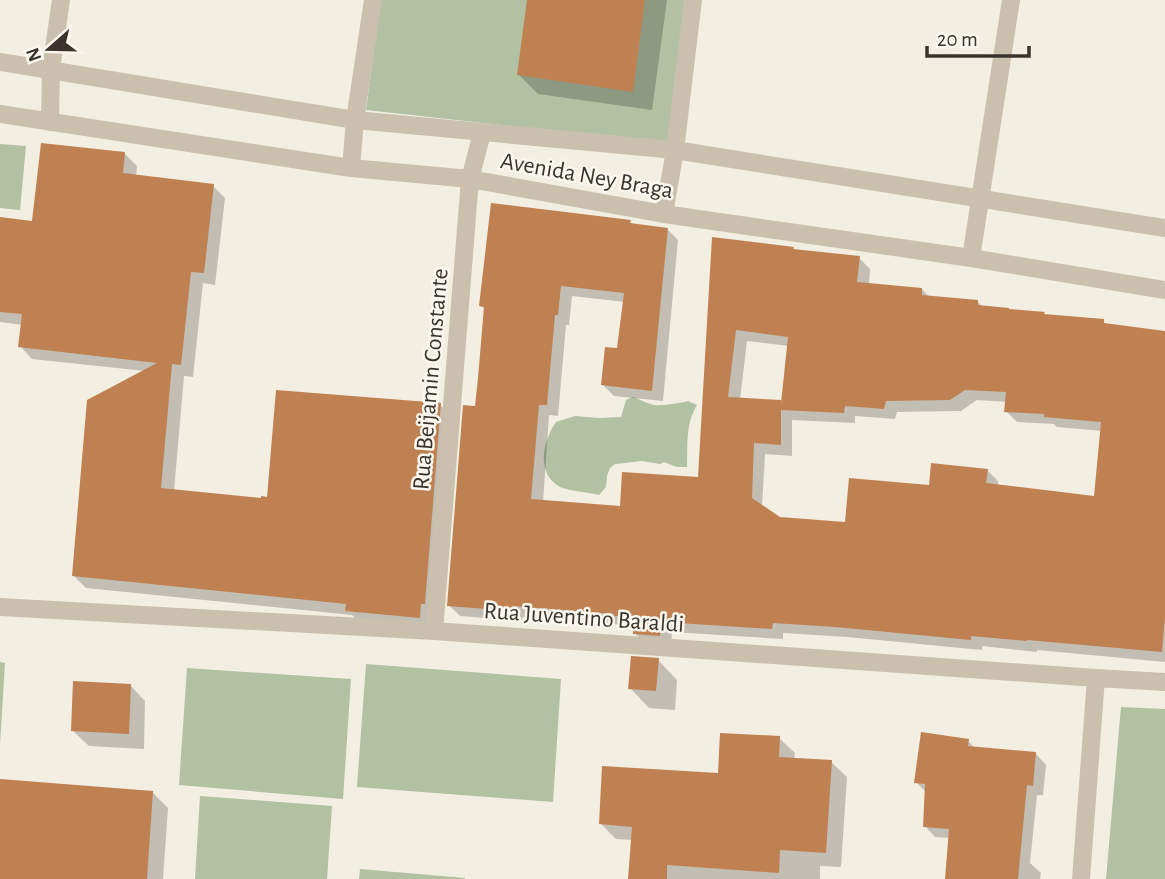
<svg xmlns="http://www.w3.org/2000/svg" width="1165" height="879" viewBox="0 0 1165 879" font-family="'Alegreya Sans',sans-serif">
<style>
.green{fill:#b1c1a2}
.shadow{fill:#0003;fill-rule:evenodd}
.building{fill:#c08152;fill-rule:evenodd}
.lines{fill:none;stroke-linecap:round;stroke-linejoin:round}
.minor{stroke:#cbc0ad;stroke-width:18}
.tertiary{stroke:#cbc0ad;stroke-width:18}
.labels{text-anchor:middle;stroke-width:5;stroke-linejoin:round;paint-order:stroke}
.street-label{font-size:24px;fill:#3a332c;stroke:#faf7ee}
</style>
<rect width="100%" height="100%" fill="#f3eee2"/>
<path class="green" d="M381,0H689L670,144L366,110Z
M0,144L26,146L20,210L0,208Z
M633,397C640,399 647,404 655,405C662,406 681,403 688,401L697,405C685,425 688,445 687,467H677L664,462L660,464L642,461L615,464L610,468L607,476L606,487L599,495C588,492 568,491 560,487C535,473 543,441 556,422L575,416L598,418L621,417L626,400Z
M0,662L5,663L0,745Z
M366,664L561,679L553,802L357,787Z
M187,668L351,679L343,799L179,785Z
M1121,707L1165,709V879H1106Z
M200,796L332,806L327,879H195Z
M360,869L465,878V879H359Z"/>
<path class="shadow" d="M529,0H667L652,110L538,94L519,75Z
M125,154L137,166L136,177L213,186L225,198L215,285L203,283L193,377L184,376L174,491L262,500L269,499L440,405L452,417L431,629L359,622L352,615L86,588L74,576L145,371L32,359L20,346L23,325L0,322V219L34,223Z
M630,222L633,225L667,229L678,240L663,401L614,396L603,385L619,350L625,302L572,296L569,325H566L558,416L549,415L543,502L622,508L699,479L714,238L793,248L796,251L859,258L870,269L869,285L922,289L930,298L978,302L984,308L1103,321L1108,326L1165,333V662L1037,650V652L982,646V650L847,637L783,633V639L672,632L671,646L646,644L635,633V627H627L624,625L523,617L522,621L460,616L449,605L476,408L486,310L481,306ZM747,341L789,346L783,405L780,402L740,400ZM977,400L1007,402L1006,411L1017,422L1054,424L1057,427L1102,431L1096,498L998,486V481L987,470L931,487L846,524L779,519L762,507L765,454L792,456V420L855,423V416L895,419L897,412L961,411Z
M658,660L677,680L675,710L649,708L630,688Z
M130,685L145,701L144,749L89,746L73,731Z
M779,738L795,753L794,759L831,762L847,777L841,867L820,866V879H630L632,840L616,839L601,824L719,775Z
M968,741L975,748L1036,754L1046,765L1043,795H1037L1030,863L1041,873L1040,879H947L950,838L935,837L925,826L927,793L916,782Z
M0,781L152,792L168,808L163,879H0Z"/>
<path class="building" d="M527,0H645L633,92L517,75Z
M41,143L125,152L123,173L214,184L204,273L191,272L181,365L172,364L161,488L261,498V496L267,497L276,390L441,403L425,604H421L420,618L345,611L346,604L72,576L87,400L157,363L18,347L22,314L0,312V217L32,221Z
M491,203L631,220L630,223L668,228L652,391L601,385L605,347L617,348L624,293L561,286L558,315H555L547,405H539L531,499L620,506L622,472L698,477L712,237L794,247L793,249L860,256L857,282L922,288V295L978,300V305L1009,308V309L1045,312L1044,314L1104,319V323L1165,331V617L1162,652L1027,640V641L971,636V640L835,627L773,623L772,629L662,622L660,636L633,634L634,618L614,616V614L512,606V611L447,606L463,405L475,406L478,378L484,307L479,306ZM736,330L788,337L781,403V400L728,397ZM965,390L1006,392L1004,412L1044,414V417L1101,422L1094,496L986,483L988,469L931,463L929,485L849,478L845,522L780,517L752,498L754,443L781,445V410L844,413L845,406L884,409L886,401L950,400Z
M631,656L659,658L656,691L628,689Z
M73,681L131,684L129,734L71,731Z
M921,732L969,739L968,746L1036,752L1033,786L1027,785L1018,879H945L949,829L923,827L925,784L914,783Z
M720,733L780,736L779,757L832,760L826,853L780,850L779,873L667,865V879H628L632,827L599,824L602,766L718,773Z
M0,779L153,791L147,879H0Z"/>
<g class="lines">
<path class="minor" d="M50,122L51,69L61,0
M351,168L355,120L373,0
M664,214L675,150L693,0
M971,258L1011,0
M0,607L434,631L1096,678L1165,682
M434,631L470,179L482,133
M1081,879L1096,678"/>
<path class="tertiary" d="M0,62L355,120L675,150L1165,228
M0,114L351,168L470,179L664,214L971,258L1165,290"/>
</g>
<g class="labels">
<g class="street-label">
<text transform="translate(587 175) rotate(10)" y="8">Avenida Ney Braga</text>
<text transform="translate(430 379) rotate(-85)" y="8">Rua Beijamin Constante</text>
<text transform="translate(584 617) rotate(4)" y="8">Rua Juventino Baraldi</text>
</g>
</g>
<g transform="translate(49 49) rotate(250)" stroke="#faf7ee" stroke-width="5" paint-order="stroke">
<path d="M0-5L12 26L0 18L-12 26Z" fill="#3a332c"/>
<text y="-10" font-size="19" font-weight="bold" text-anchor="middle" fill="#3a332c">N</text>
</g>
<path d="M927 46v10h102v-10" fill="none" stroke="#3a332c" stroke-width="3.5"/>
<text x="937" y="46" font-size="21" fill="#3a332c" stroke="#faf7ee" stroke-width="5" paint-order="stroke">20 m</text>
</svg>
